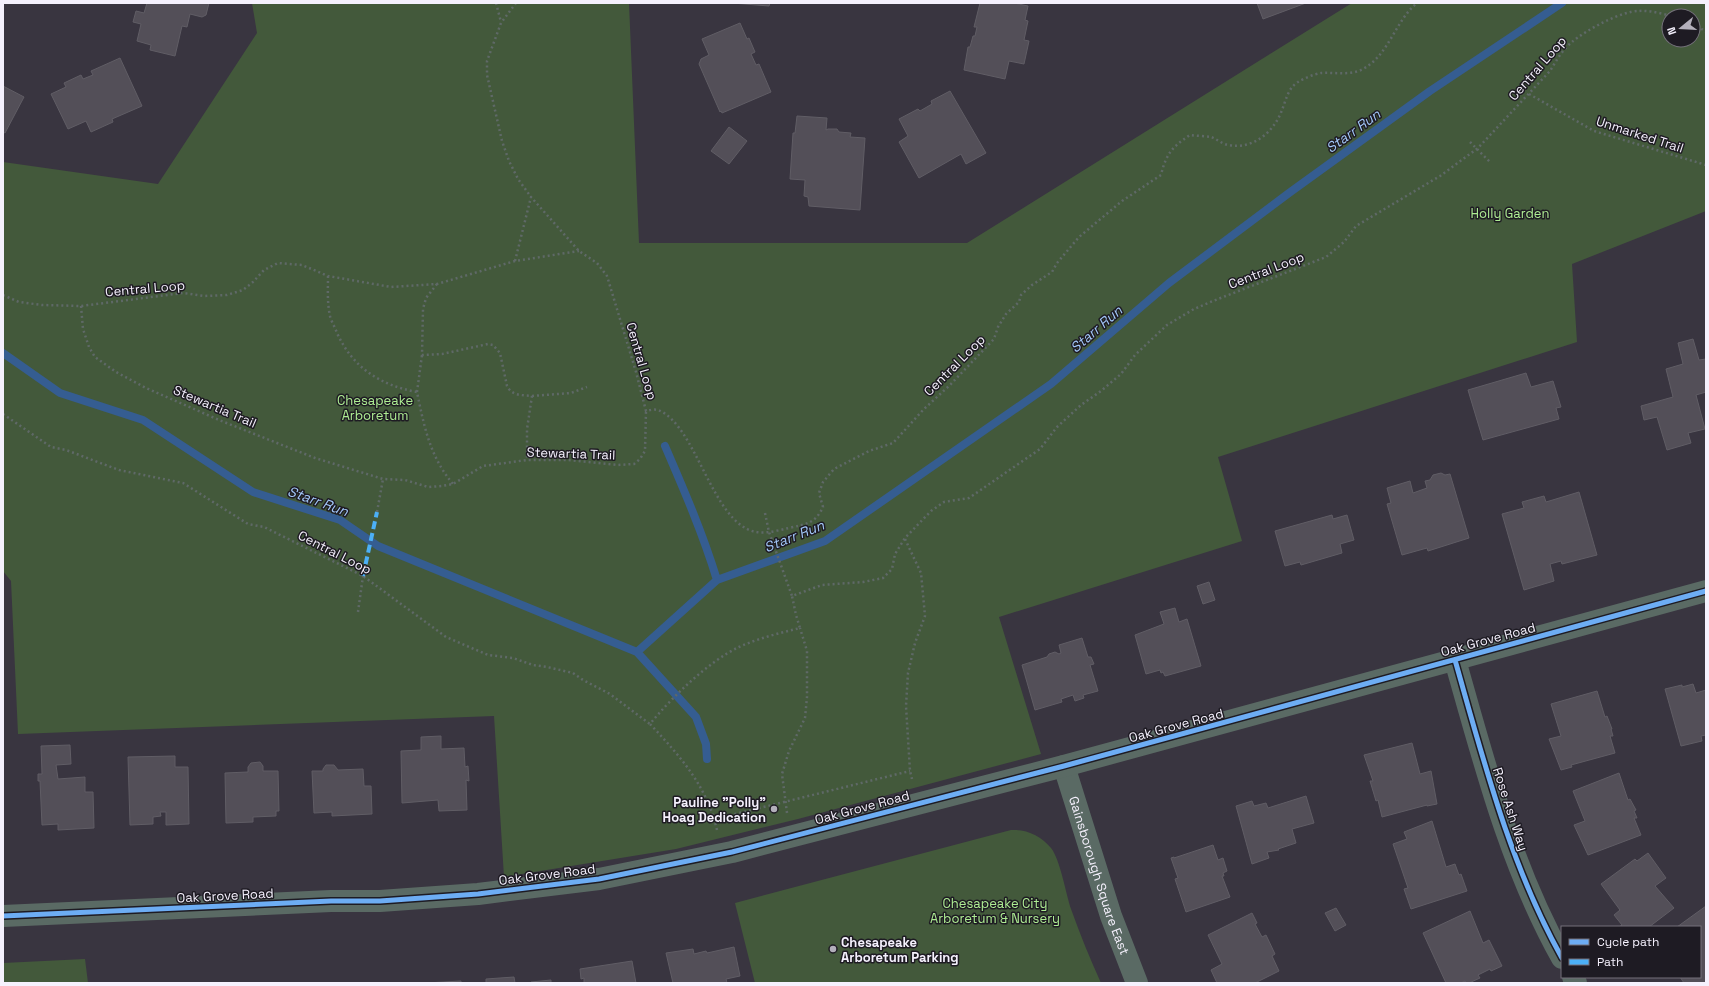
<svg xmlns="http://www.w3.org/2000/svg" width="1709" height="986" viewBox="0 0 1709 986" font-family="'Space Grotesk',sans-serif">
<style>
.green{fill:#43593b;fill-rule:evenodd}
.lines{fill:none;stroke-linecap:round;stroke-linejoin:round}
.stream{stroke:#355d91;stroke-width:8}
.building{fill:#534f58;stroke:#605d65}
.path{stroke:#5f6967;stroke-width:2.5;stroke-dasharray:2 3;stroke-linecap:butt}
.minor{stroke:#5a6a64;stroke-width:22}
.quiet{stroke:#4cb0f7;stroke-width:4;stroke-dasharray:8 4;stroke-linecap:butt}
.cycleway-casing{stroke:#1e1b23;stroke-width:8}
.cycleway{stroke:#6dadf4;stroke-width:5}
.poi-dot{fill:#b3afbb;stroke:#1e1b23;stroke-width:1.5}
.labels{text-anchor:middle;stroke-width:3;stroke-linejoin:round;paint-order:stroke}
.street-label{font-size:13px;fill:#f5f1fd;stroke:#1e1b23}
.park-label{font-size:13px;fill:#aeed93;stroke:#1e1b23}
.poi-label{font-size:13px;font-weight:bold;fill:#f5f1fd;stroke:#1e1b23;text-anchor:end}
.water-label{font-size:14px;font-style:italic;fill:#a3c8f9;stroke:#1e1b23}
</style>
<rect width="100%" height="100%" fill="#393540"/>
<path class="green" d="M252,3H629L639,243H967L1352,3H1706V211L1572,264L1577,342L1218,457L1242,541L999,617L1041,754L798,819L676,849L504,877L494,716L18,734L11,581L3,571V162L158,184L257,33ZM1669,16H1693V40H1669Z
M1011,830C1027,829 1041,836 1051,848C1060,859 1066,894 1071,909C1080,934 1090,959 1101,983H755L735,903Z
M85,959L88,983H3V963Z"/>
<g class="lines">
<path class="stream" d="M3,353L60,393L143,420L253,492L340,520L378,546L637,652L717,580L825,541L1051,384L1169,283L1289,193L1430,91L1562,3
M665,446C684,490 703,534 717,580
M637,652L696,717L706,744L707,759"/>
</g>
<path class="building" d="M147,3H209L206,15L202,17L190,14L187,27L182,26L175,56L150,50L151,45L137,41L141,24L133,22L136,11L144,13Z
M732,3H770L769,6Z
M980,3H1014L1028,6L1025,20L1028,21L1024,40L1029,41L1024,64L1009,61L1005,79L964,70L968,47H970L973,36H975L977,27H974Z
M1257,3H1306L1263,19Z
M740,23L747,39L749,38L755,52L751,54L756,65L759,64L771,92L722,113L721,111L720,112L699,64L701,59L709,55L702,39Z
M120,58L142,106L112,119L113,122L91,132L86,121L68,129L51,94L66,87L64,83L81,75L83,79L93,75L91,71Z
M3,86L24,97L5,133L3,132Z
M950,91L986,153L966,164L961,154L919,178L899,142L908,136L899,119L918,109L920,111L932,104L931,101Z
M797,116L827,118L826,130L828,129H837L839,132L851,133L850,137L865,138L860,210L809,206L808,197L804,196L805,180L790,179L793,133H795Z
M729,127L747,141L729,164L711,151Z
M1693,339L1699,360L1706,359V392L1696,395L1705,429L1688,433L1691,443L1667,450L1657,417L1644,420L1641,406L1673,397L1666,369L1683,364L1678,343Z
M1526,373L1531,387L1553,381L1561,407L1556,408L1559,419L1483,440L1468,390Z
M1441,473L1445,475L1450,474L1469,538L1428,551L1427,548L1402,555L1387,504L1391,503L1387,488L1410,481L1413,493L1427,488L1425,481L1430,480L1433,475Z
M1579,492L1597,555L1562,564L1561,561L1550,564L1554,581L1524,590L1502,514L1524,508L1522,502L1544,496L1546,502Z
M1332,515L1333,519L1347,515L1354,540L1340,544L1342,553L1301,565L1300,562L1285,566L1275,531Z
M1209,582L1215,600L1203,604L1197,586Z
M1175,608L1179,622L1187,619L1201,666L1165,676L1163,672L1161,673L1160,670L1146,674L1135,635L1164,624L1160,612Z
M1082,638L1088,657H1091L1094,664L1090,665L1098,691L1083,695L1084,698L1075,701L1073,695L1061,699L1062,702L1035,710L1022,665L1047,657L1049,654L1055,652L1059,654L1061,653L1059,645Z
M1693,684L1696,693L1706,690V735L1701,736L1702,741L1681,746L1665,689L1682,685V687Z
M1597,691L1605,717L1607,716L1612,729H1611L1613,736H1610L1615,753L1571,765L1572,767L1561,770L1549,739L1561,736L1551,704Z
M441,736V749L464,748L465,767L468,766L469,781L466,780L467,810L439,811L438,800L402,803L401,751L421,750V737Z
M1412,743L1420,774L1431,771L1437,804L1427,806V805L1382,817L1378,800L1376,801L1370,781H1373L1364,755Z
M70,745L71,764L56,765L58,779L85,777V792H93L94,828L58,830V824L42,825L40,781H38V774H42L41,746Z
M175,756V767H188L189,824L166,825V812H160L161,816L153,817V824L130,825L128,757Z
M260,762L263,766V771H278L279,811H276V816L253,817V822L226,823L225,773L248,772V767L251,763Z
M326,765H334L338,770L363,769L364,786H371L372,814L332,816V812L314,813L312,771H323V769Z
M1619,773L1628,800L1630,799L1636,810L1634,811L1637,818H1634L1641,835L1588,855L1574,825L1585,821L1573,791Z
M1306,796L1314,823L1292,829L1296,843L1278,849L1279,850L1267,852L1269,858L1252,864L1236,806L1252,801L1254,806L1266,803L1268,808Z
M1432,821L1446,867L1455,864L1459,875L1461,874L1467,891L1411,909L1404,889L1408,888L1393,844L1407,839L1404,832Z
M1213,845L1218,860L1223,858L1227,871L1223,873L1224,876H1222L1230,897L1186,912L1175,879L1178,878L1171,858L1174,857V858Z
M1648,853L1666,878L1655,886L1674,908L1649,927H1619L1622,925L1614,915L1620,910L1601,884L1635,859L1637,861Z
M1706,906V983H1684L1680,977H1700V927H1677Z
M1336,908L1346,925L1335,931L1325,913Z
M1470,911L1483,943L1489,940L1502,966L1491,971L1490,969L1478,975L1480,978L1469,983H1466L1465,981L1461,983H1446L1423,933Z
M1252,913L1257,923L1255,924L1262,937L1266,935L1275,954L1272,956L1279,971L1255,983H1217L1211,970L1222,964L1208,935Z
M734,947L740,976L726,979L727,983H673L666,953L693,949L694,954L706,951L707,953Z
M632,961L636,983H584V978L581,979L580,969Z
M514,977L515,983H486V979Z
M551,980V983H531V982Z
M461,981V983H426Z"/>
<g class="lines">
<path class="path" d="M496,3L501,22
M516,3L501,23L487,61V75L502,141L509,161L518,179L531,197
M1693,23L1706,32
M1529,94L1594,131L1706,165
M1470,142L1490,162
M515,261L531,197L579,251L597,263L607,276L636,372L646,411C650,410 654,409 658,410C697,425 712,524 756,532C767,534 779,530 789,528C806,524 815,524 823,507L819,493L823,482L834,469L869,451L893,443L924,409L950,385L994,339L998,327L1006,314L1019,302L1021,295L1032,285L1052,272L1057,263L1079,237L1122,201L1161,175C1166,154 1172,147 1190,135C1197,136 1205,136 1211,137C1217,139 1222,144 1228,145C1253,150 1274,132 1282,110C1286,100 1288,88 1298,82C1304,78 1315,74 1321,73C1335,72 1350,76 1363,69C1389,55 1395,21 1417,3
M328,276C328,289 327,302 330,316C331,321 335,327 337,333C353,368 380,385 417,392C424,426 430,457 453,484
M437,284L426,298L423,309L422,355L442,354L488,344L493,345L500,353L507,386C512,396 522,395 532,396L527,429V460
M3,295L19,302L42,305L81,306L183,293L204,296L227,295L243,290L253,282L264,270L278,263L302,265L328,276L391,287L437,284L515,261L579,251
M81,306L83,329L89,347L95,357L116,372L146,388L219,420L315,458L383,479L405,480L428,487L442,486L453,484L483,466L527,460H568L618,465L634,464L640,459L645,451L646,411
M417,392L422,355
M532,396L571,393L587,387
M3,414L51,447L66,450L119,470L183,483L248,524L264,527L363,576L446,637L488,655L513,658L533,665L547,667L573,673L583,680L610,694L650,724
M377,512L383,479
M765,513L769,532L792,596L822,585L863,582L883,578L892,569L895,554L905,538L931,511L944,502L969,498L1040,449L1057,427L1081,405L1101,391L1121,374L1135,355L1167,325L1194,309L1213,301L1326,257L1344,242L1356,226L1440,176L1478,148L1550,71C1556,61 1563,49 1572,42C1586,30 1621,11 1639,11C1650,10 1662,14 1673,16
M905,539L921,573L925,616L915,643L908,673L906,706L910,771L912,779
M358,612L363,576
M787,813L782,774L789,751L805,718L807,697V651L800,628
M715,819L910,771
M717,830C707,786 680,756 650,724C671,698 709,661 739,647C759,638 780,633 800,628L796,615L792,596"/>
<g class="minor">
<path d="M1455,660C1484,762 1510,865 1562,958"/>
<path id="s1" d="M1064,766L1111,916L1137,983"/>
<path d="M3,916L331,901H380L478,894L599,879L732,852L1064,766L1706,591"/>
<path d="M1573,977L1576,983"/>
</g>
<path class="quiet" d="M363,576L377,512"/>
<defs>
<path id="cycleway" d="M1455,660C1484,762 1510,865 1562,958
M3,916L331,901H380L478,894L599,879L732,852L1064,766L1706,591"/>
</defs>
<use href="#cycleway" class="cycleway-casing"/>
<use href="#cycleway" class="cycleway"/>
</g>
<g class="poi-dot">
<circle cx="774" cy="809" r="4"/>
<circle cx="833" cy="949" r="4"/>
</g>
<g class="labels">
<g class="street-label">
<text transform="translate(1537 68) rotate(-49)" y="5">Central Loop</text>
<text transform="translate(1640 134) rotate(18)" y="5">Unmarked Trail</text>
<text transform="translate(1266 270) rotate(-21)" y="5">Central Loop</text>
<text transform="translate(145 288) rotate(-5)" y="5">Central Loop</text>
<text transform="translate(642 361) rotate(74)" y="5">Central Loop</text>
<text transform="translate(954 365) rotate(-45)" y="5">Central Loop</text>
<text transform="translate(215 406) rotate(23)" y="5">Stewartia Trail</text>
<text transform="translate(571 453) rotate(2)" y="5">Stewartia Trail</text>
<text transform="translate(335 552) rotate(27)" y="5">Central Loop</text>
<text transform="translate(1488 639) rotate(-15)" y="5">Oak Grove Road</text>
<text transform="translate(1176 725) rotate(-15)" y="5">Oak Grove Road</text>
<text transform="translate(862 807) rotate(-15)" y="5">Oak Grove Road</text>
<text transform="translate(1511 809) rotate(72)" y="5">Rose Ash Way</text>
<text transform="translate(547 874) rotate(-7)" y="5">Oak Grove Road</text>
<text dy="5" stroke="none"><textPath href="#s1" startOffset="115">Gainsborough Square East</textPath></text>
<text transform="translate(225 895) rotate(-3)" y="5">Oak Grove Road</text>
</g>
<g class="park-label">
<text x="1510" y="218">Holly Garden</text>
<text x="375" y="405">Chesapeake<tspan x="375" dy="15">Arboretum</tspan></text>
<text x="995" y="908">Chesapeake City<tspan x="995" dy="15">Arboretum &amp; Nursery</tspan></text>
</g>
<g class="poi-label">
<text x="766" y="807">Pauline "Polly"<tspan x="766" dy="15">Hoag Dedication</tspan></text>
<text x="841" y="947" text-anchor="start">Chesapeake<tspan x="841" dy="15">Arboretum Parking</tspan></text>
</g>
<g class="water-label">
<text transform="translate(1353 131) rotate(-36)" y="5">Starr Run</text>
<text transform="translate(1096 329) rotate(-41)" y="5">Starr Run</text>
<text transform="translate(318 501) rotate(20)" y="5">Starr Run</text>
<text transform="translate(794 536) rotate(-22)" y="5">Starr Run</text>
</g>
</g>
<rect width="1709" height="986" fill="none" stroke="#f5f1fd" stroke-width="8"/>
<rect x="1561" y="926" width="140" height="52" fill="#1e1b23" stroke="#74717a"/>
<rect x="1569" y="939" width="20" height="6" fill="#6dadf4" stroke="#74717a"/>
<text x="1597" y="946" font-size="12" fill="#f5f1fd">Cycle path</text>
<rect x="1569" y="959" width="20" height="6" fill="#4cb0f7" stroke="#74717a"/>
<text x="1597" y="966" font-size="12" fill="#f5f1fd">Path</text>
<g transform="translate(1681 28) rotate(252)"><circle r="19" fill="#1e1b23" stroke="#74717a"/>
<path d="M0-3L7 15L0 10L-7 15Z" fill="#b3afbb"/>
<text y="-6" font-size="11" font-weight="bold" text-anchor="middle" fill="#f5f1fd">N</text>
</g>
</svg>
